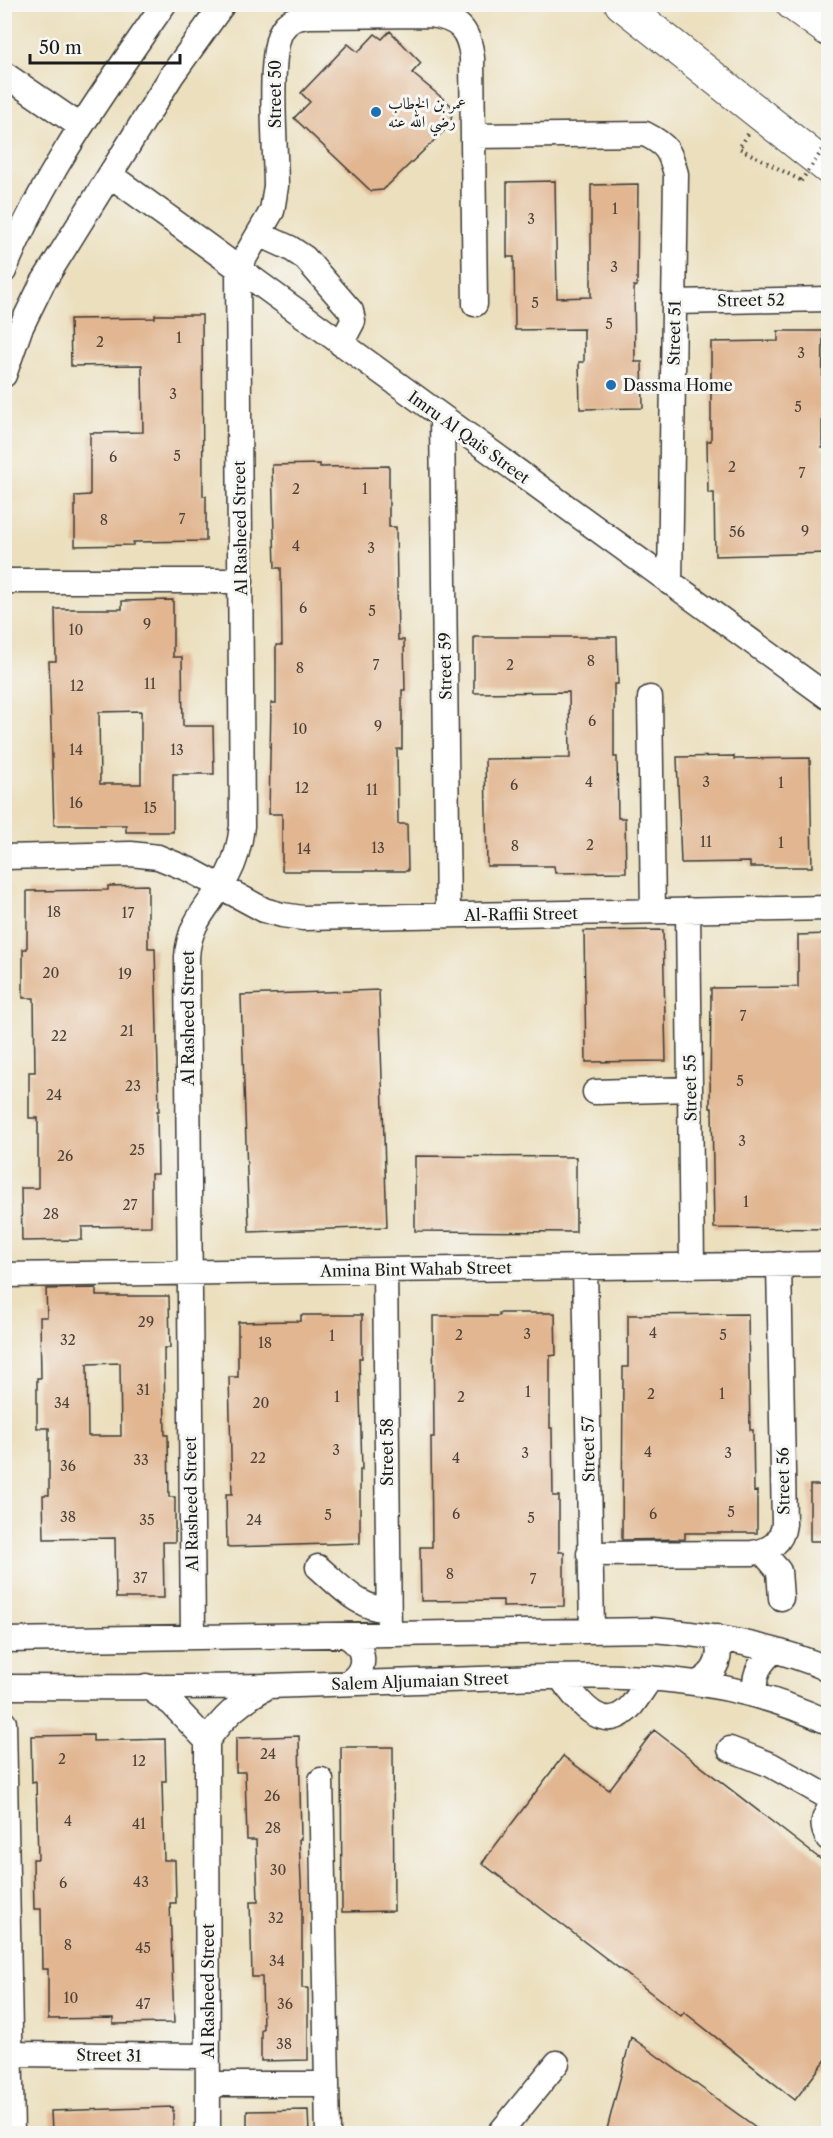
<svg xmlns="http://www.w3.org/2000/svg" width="833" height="2138" viewBox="0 0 833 2138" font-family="'Libre Caslon Text',Amiri,serif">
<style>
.building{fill:#e1b691;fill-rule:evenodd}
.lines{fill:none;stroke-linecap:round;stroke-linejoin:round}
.minor-casing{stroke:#3b3934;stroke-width:27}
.major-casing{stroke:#3b3934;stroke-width:34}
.path{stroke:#3b3934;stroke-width:4;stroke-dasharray:1.5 4.5;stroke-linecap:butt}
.minor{stroke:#fff;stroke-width:24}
.major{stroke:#fff;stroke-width:32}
.path-bridge{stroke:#3b3934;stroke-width:4;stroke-dasharray:1.5 4.5;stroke-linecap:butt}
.poi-dot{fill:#1f6fb2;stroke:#f6f6f2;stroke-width:2}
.labels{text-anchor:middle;stroke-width:6;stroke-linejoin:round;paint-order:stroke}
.number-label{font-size:14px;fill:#4d4239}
.street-label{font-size:16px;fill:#1c1c1c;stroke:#f6f6f2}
.poi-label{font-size:16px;fill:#1c1c1c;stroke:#f6f6f2;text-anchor:start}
</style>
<rect width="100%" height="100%" fill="#f6f6f2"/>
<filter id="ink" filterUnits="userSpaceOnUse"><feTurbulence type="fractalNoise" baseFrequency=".0167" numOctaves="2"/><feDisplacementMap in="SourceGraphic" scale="12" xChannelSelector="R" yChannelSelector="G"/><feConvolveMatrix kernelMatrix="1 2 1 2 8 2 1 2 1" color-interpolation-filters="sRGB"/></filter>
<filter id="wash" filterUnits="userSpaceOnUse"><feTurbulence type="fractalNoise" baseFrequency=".008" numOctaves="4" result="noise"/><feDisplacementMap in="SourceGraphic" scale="24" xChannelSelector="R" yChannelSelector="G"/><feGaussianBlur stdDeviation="1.35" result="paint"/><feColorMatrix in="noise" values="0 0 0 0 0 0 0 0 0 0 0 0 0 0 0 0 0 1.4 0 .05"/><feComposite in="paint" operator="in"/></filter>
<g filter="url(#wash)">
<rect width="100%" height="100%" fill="#ebdfbd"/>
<g id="blocks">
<path class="building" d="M390,31L421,63L412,73L452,106L451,124L383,190L371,191L294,118L310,102L301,93L348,44L358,52L375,34L382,39Z
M555,181L557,298L591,297V185L638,184L637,286H634L635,362H642L643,408L580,409L579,362H584V329L515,330L514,257H507V182Z
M155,315H202L203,496H206V541L133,542V545L75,546V496L90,495V433L143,432L142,365L71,366L70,319L155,318Z
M778,331H823L822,448H828V553L715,556L714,493H708L707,441H711V342L778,341Z
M320,464V467L389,466V527H396L398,640H404L405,690H402V749H397L398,824H407L408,871H282V814H269L271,703H276V645H282L281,568H275L272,465Z
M173,600V657H182L183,726H213L214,774H173V832H126V825H54L49,661H56L55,609H122V601ZM141,711V784H100L99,712Z
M474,637H617L618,684H614V757H617L618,818H625L626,872L555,873L554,866H487L485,759L570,758L569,692L474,693Z
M734,756V759L810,758L812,867H750V862L681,863L677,757Z
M148,885V948H155L159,1111H157L158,1174H151V1226L82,1227V1240L22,1241L21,1188H38V1118H29V1072H35L34,998H23V949H27V891L108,890V886Z
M663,930L666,1061L586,1062L584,931Z
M828,934V1229L714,1228L712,1108H710L711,988L798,987V935Z
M379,990L387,1227L249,1232L241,995Z
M415,1156L576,1157V1232L415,1231Z
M96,1288V1296H169L170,1348H164L165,1435H168L169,1497H175V1542H163L164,1598H116L115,1538L44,1539L43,1495H49V1428H37V1378H41L40,1317H47L46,1289ZM120,1363L121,1436H88L87,1364Z
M499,1313H555L556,1355L550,1356V1428H552L553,1496H559V1552H564V1606L503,1607V1600L421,1601L420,1547H432L431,1437H434L433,1316H499Z
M748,1314L750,1430H753L754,1492L757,1491V1533H685V1539L622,1540L623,1367H628V1315Z
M301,1315H362V1358H359L362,1470H360V1543L227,1547L226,1494H232L229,1377H238V1322L301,1321Z
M810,1485H828V1541H810Z
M654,1730L828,1865V2057L795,2100L684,2012L681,2016L482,1863L563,1756L609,1790Z
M93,1735V1741L165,1739L166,1781H162L164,1860H175L176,1903H170L174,2023L113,2024V2018L48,2019V1969H42L41,1909H34L33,1859H38L36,1782L32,1783L31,1736Z
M299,1736L301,1839H299L302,1901V1988H308V2060L261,2061V2029H263L262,1977H252L251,1936L250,1902H258L256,1840H247L245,1772H236V1738Z
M341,1747H393L394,1911L342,1912Z
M631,2037L764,2133H606Z
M173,2107V2133H52L51,2111Z
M308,2110L309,2133H247V2111Z"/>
</g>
</g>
<g filter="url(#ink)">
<use href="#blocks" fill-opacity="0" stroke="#3b3934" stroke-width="1.5"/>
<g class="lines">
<defs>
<path id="minor" d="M4,74L80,126
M473,136L645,134C667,145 670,151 676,174L670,583
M110,175L828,697
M259,234L290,248L305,258L351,311L353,321L341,344
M4,271C43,174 105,90 164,4
M674,302L828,299
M4,375L20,329L42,284L172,75L223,4
M442,417L448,915
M4,581H241
M650,698L653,911
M4,857L131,854L158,857L190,870L264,910L282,915L303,918L828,908
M688,910L692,1266
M595,1092L690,1089
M585,1267L592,1631
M385,1270L389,1634
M4,1275L828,1264
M764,1550L767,1557L779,1571L781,1598
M589,1554L752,1553C769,1551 782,1543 784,1524L779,1264
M318,1567C339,1585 359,1609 388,1610
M346,1636C366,1647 368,1669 349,1682
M193,1637L187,957C189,920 211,905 228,875C236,860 240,843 242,826L238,269L272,211L276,186C276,154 267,54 282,30C288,20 297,17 309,16L431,15C459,19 469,30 472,58L475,304
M4,1640L653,1630C712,1635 773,1645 828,1669
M560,1677C577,1699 603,1739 632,1705C639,1696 645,1686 651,1678
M699,1682C717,1672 723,1656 716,1637
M146,1686L172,1704L207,1741
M4,1687C92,1687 180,1688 268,1686C348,1684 428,1680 508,1678C624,1675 720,1672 828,1722
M755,1695C753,1676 759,1662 774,1651
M4,1723L12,2134
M730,1749L771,1765L828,1797
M321,1780L328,2134
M828,1811C822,1821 822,1828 828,1838
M10,2054L208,2056
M208,2084H327
M208,2134L207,1741C223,1717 241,1701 267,1687
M499,2134L557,2063"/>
<path id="major" d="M621,4L828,168
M792,4L828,30"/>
</defs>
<use href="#minor" class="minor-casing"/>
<use href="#major" class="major-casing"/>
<path class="path" d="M748,134L739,148L800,180"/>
<use href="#minor" class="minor"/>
<use href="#major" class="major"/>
<path class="path-bridge" d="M801,181L828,142"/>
</g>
</g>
<g class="poi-dot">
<circle cx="376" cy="112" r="6"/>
<circle cx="611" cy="385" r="6"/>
</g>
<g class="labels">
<g class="number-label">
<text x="615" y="214">1</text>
<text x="531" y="224">3</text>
<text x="614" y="272">3</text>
<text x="535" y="308">5</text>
<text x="609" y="329">5</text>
<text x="179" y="343">1</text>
<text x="100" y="347">2</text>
<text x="801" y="358">3</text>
<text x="173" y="399">3</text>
<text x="798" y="412">5</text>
<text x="177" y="461">5</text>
<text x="113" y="462">6</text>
<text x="732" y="472">2</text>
<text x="802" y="478">7</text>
<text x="296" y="494">2</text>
<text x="365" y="494">1</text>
<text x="182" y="524">7</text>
<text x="104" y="525">8</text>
<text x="805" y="536">9</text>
<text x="737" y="537">56</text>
<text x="296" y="551">4</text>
<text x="371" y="553">3</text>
<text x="303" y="613">6</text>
<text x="372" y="616">5</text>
<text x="147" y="629">9</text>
<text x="76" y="635">10</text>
<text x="591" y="666">8</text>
<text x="376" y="670">7</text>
<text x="510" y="670">2</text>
<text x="300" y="673">8</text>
<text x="150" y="689">11</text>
<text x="77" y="691">12</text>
<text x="592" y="726">6</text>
<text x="378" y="731">9</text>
<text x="300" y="734">10</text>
<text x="76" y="755">14</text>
<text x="177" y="755">13</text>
<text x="589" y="787">4</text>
<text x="706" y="787">3</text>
<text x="781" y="788">1</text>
<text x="514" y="790">6</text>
<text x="302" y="793">12</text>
<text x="372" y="795">11</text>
<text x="76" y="808">16</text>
<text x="150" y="813">15</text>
<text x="706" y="847">11</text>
<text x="781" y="848">1</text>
<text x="590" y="850">2</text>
<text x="515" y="851">8</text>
<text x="378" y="853">13</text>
<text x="304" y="854">14</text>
<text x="54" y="917">18</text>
<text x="128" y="918">17</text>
<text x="51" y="978">20</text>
<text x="125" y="979">19</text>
<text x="743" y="1021">7</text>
<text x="127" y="1036">21</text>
<text x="59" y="1041">22</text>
<text x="740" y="1086">5</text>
<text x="133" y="1091">23</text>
<text x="54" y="1100">24</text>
<text x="742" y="1146">3</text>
<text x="137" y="1155">25</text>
<text x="65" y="1161">26</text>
<text x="746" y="1207">1</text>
<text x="130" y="1210">27</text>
<text x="51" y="1219">28</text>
<text x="146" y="1327">29</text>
<text x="653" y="1338">4</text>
<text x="527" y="1339">3</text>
<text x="459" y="1340">2</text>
<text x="723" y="1340">5</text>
<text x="332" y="1341">1</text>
<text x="68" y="1345">32</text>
<text x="265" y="1348">18</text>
<text x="143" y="1395">31</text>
<text x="528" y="1397">1</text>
<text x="651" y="1399">2</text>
<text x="722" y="1399">1</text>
<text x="337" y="1402">1</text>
<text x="461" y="1402">2</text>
<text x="62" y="1408">34</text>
<text x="261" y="1408">20</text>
<text x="336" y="1455">3</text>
<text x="648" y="1457">4</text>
<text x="525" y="1458">3</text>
<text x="728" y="1458">3</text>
<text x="258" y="1463">22</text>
<text x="456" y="1463">4</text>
<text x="141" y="1465">33</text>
<text x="68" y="1471">36</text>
<text x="731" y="1517">5</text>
<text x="456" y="1519">6</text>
<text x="653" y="1519">6</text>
<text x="328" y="1520">5</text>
<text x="68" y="1522">38</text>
<text x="531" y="1523">5</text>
<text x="147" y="1525">35</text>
<text x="254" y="1525">24</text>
<text x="450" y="1579">8</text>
<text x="140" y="1583">37</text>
<text x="533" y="1584">7</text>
<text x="268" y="1759">24</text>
<text x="62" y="1764">2</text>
<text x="139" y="1766">12</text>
<text x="272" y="1801">26</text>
<text x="68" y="1826">4</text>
<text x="139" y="1829">41</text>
<text x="273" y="1833">28</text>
<text x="278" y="1875">30</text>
<text x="141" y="1887">43</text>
<text x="63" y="1888">6</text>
<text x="276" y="1923">32</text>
<text x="68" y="1950">8</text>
<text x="143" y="1953">45</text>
<text x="277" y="1966">34</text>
<text x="71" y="2003">10</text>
<text x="143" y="2009">47</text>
<text x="285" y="2009">36</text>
<text x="284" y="2049">38</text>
</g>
<g class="street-label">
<text transform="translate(275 94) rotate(-90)" y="6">Street 50</text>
<text transform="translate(751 300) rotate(-1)" y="6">Street 52</text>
<text transform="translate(674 333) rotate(-89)" y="6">Street 51</text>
<text transform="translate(469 437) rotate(36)" y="6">Imru Al Qais Street</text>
<text transform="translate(240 528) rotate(-91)" y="6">Al Rasheed Street</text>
<text transform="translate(445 666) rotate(-91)" y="6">Street 59</text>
<text transform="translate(521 914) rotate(-1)" y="6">Al-Raffii Street</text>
<text transform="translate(188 1018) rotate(-90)" y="6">Al Rasheed Street</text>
<text transform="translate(690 1088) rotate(-91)" y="6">Street 55</text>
<text transform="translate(416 1269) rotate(-1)" y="6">Amina Bint Wahab Street</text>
<text transform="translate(588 1449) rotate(-91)" y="6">Street 57</text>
<text transform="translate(387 1452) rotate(-90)" y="6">Street 58</text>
<text transform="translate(783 1481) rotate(-91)" y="6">Street 56</text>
<text transform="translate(191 1504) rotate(-91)" y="6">Al Rasheed Street</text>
<text transform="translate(420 1681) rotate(-2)" y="6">Salem Aljumaian Street</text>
<text transform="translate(208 1991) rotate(-90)" y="6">Al Rasheed Street</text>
<text transform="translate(109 2055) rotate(1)" y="6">Street 31</text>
</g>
<g class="poi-label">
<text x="388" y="109">عمر بن الخطاب<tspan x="388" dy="18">رضي الله عنه</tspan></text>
<text x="623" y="391">Dassma Home</text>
</g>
</g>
<rect width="833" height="2138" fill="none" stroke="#f6f6f2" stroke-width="24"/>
<path d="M30 54v9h150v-9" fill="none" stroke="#1c1c1c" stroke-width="3"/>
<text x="39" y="54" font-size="18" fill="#1c1c1c" stroke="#f6f6f2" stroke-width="4.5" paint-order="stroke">50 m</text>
</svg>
